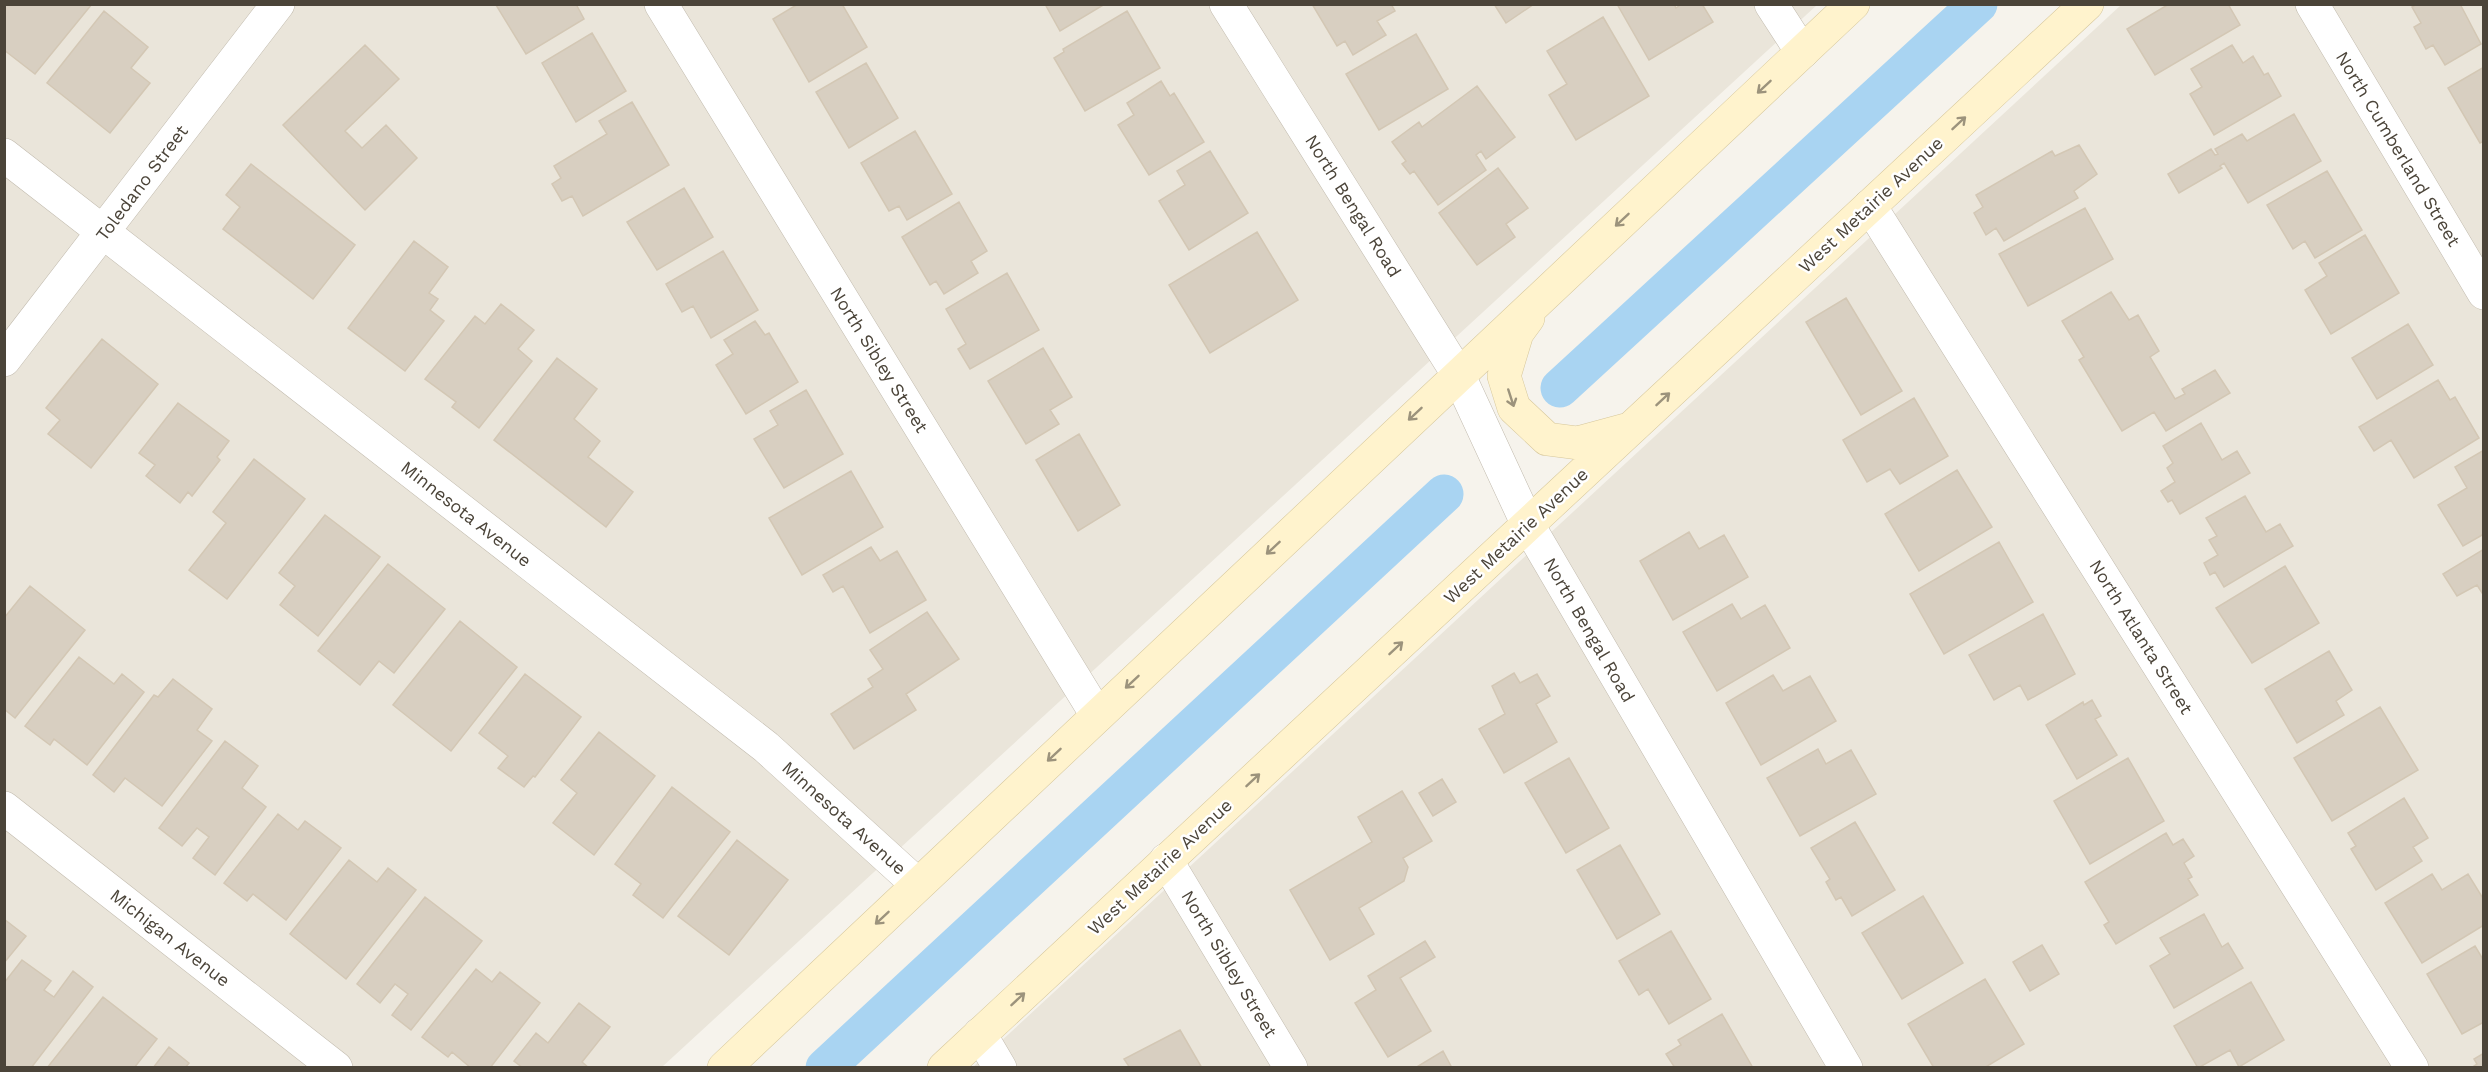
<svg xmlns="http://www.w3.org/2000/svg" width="2488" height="1072" viewBox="0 0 2488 1072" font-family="'Work Sans',sans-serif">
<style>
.residential{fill:#eae5da}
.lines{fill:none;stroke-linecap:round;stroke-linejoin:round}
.canal{stroke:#a9d4f2;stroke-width:39}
.building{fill:#d8cfc1;stroke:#d3c7b4;stroke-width:1.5}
.street-casing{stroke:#c2bbae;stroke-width:34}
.secondary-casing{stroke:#d6c79b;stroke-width:34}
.street{stroke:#fff;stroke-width:33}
.secondary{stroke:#fff3cd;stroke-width:33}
.oneway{stroke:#9c937c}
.labels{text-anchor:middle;stroke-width:5;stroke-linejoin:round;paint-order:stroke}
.street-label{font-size:18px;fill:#4b4439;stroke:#fff}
</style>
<rect width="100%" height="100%" fill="#f6f3ec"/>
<path class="residential" d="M5,5H1817L662,1067L5,1068Z
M2121,5H2483V1067L972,1068Z"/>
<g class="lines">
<path class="canal" d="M1560,388L1978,4
M825,1068L1444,494"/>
</g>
<path class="building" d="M4,4H92L35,74L4,50Z
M576,4L584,19L526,54L496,5Z
M798,4H842L867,47L809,82L773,19Z
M1045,4H1105L1060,31Z
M1312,4H1391L1395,11L1377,21L1386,35L1353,55L1345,41L1337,46Z
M1494,4H1534L1506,23Z
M1617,4H1674L1676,8L1682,4H1702L1713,22L1649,60Z
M2169,4H2228L2240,25L2155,75L2127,29Z
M2417,4H2460L2481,44L2445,65L2433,45L2426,49L2414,27L2421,23L2412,7Z
M104,11L148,47L131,68L150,83L110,133L47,83Z
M1127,11L1160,68L1085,111L1054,58L1064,52L1063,49Z
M1603,17L1649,96L1576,140L1549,95L1567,84L1547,51Z
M592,33L626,91L576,122L542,63Z
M1416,34L1448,89L1379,130L1346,74Z
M365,45L399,79L345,131L362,148L386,125L417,158L365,210L283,125Z
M2232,45L2243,63L2253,56L2264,75L2268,73L2281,96L2214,135L2190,94L2202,87L2191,69Z
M866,63L898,118L849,148L816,92Z
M2484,67V141L2480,143L2448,88Z
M1161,81L1170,96L1174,93L1204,142L1149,175L1118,125L1134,115L1127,103Z
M1477,86L1515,137L1486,159L1481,151L1476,155L1486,170L1438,205L1414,171L1410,174L1402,164L1406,161L1392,142L1419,122L1422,127Z
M632,102L669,165L583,216L572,196L562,201L552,184L561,178L554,166L607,134L599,121Z
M2294,114L2321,161L2248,203L2224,163L2220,166L2222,168L2179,193L2168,174L2211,149L2215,155L2218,154L2215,149L2242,134L2247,141Z
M915,131L952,194L907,220L899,206L889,211L861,163Z
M2079,145L2097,174L2074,191L2078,198L2004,241L1996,228L1986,235L1974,213L1983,207L1976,195L2052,151L2055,156Z
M1210,151L1248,213L1189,250L1159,201L1185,185L1177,171Z
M251,164L355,245L313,299L223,229L240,207L226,195Z
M1498,168L1528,208L1506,224L1515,237L1477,265L1439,213Z
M2327,171L2362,230L2315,258L2305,241L2293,249L2267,205Z
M684,188L713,237L657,270L627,222Z
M959,202L987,251L971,261L978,273L944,294L936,281L930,285L902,237Z
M2085,208L2113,259L2028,306L1999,254Z
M1257,232L1298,300L1210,353L1169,285Z
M2365,235L2399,293L2331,334L2305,290L2327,276L2319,263Z
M414,241L448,267L429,293L438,299L430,310L444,321L405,371L348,328Z
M723,251L758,310L711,338L693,306L682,312L666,284Z
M1007,273L1039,330L970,369L958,349L966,344L946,309Z
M2111,292L2129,320L2138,315L2159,351L2150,357L2175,399L2185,394L2182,389L2215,370L2230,393L2166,431L2154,412L2122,431L2079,360L2084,357L2062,321Z
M1846,298L1902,391L1861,415L1806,322Z
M501,304L534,330L518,349L532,361L479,428L452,407L456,402L425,379L475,316L485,324Z
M755,321L765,335L769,333L798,382L746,414L716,365L733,354L724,340Z
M2408,324L2433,365L2377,399L2352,358Z
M102,339L158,384L91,468L48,434L60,420L46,408Z
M1043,348L1072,397L1050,410L1059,424L1026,444L988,381Z
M557,358L597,389L574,419L600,441L588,457L633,492L606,527L494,440Z
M2438,380L2450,400L2455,397L2479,438L2414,478L2391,440L2374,451L2359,427Z
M806,390L843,454L784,488L754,439L778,425L770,411Z
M1914,398L1948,456L1900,484L1890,469L1867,482L1843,440Z
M178,403L229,441L217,457L220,460L192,496L188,492L180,503L146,476L155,465L139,453Z
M2201,423L2222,460L2237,451L2250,473L2180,514L2172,500L2168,502L2161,491L2175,482L2167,468L2173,463L2163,446Z
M1079,434L1120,505L1078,531L1036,460Z
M2484,450V534L2463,546L2438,505L2467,488L2455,467Z
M254,459L305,499L227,599L189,570L226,523L213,512Z
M1957,470L1992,527L1919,571L1885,514Z
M851,471L883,527L802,575L769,518Z
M2245,496L2266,532L2280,524L2293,546L2224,587L2215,572L2210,575L2204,563L2218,555L2209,540L2217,536L2206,518Z
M325,515L380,557L318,636L280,605L295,586L279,573Z
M1689,532L1699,549L1724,535L1748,577L1673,620L1640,561Z
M1999,542L2033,602L1944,654L1910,594Z
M871,547L880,561L897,551L926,600L870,633L843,586L833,592L823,575Z
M2484,549V596L2477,585L2457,596L2443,574Z
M388,564L445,609L394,673L379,661L360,685L318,651Z
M2285,566L2319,623L2252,663L2216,608Z
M30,586L85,630L15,718L4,709V618Z
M1732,604L1741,619L1765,605L1790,648L1717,691L1683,632Z
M927,612L959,659L906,694L916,710L854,749L831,714L873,687L868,679L883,669L870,650Z
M2043,614L2075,674L2028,700L2020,685L1994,700L1969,655Z
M460,621L517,667L451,751L393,705Z
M2329,651L2352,690L2336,701L2344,715L2297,743L2265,689Z
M79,657L114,684L122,674L144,692L87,765L54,739L50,745L25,726Z
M1514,673L1520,683L1537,674L1550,696L1536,704L1557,742L1504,773L1479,729L1505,714L1492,686Z
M525,674L581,717L535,777L533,776L524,787L498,768L508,756L479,733Z
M1773,675L1783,691L1810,676L1836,721L1761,765L1726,703Z
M173,679L212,709L197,730L212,741L162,806L125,778L114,792L93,775L154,695L158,697Z
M2092,700L2101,716L2095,719L2117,755L2077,779L2046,725L2083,702L2084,705Z
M2380,707L2418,770L2332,821L2294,758Z
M599,732L655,776L594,855L553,823L577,793L561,780Z
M225,741L258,766L242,788L266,807L215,875L193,858L209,837L197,828L182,846L159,828Z
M1818,749L1826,764L1851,750L1876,794L1800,836L1767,778Z
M1569,758L1609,828L1566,853L1525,783Z
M2128,758L2164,821L2090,864L2054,801Z
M1442,779L1456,802L1433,816L1419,793Z
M672,787L730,832L663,918L633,895L641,884L615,864Z
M1402,791L1432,841L1403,858L1408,867L1404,881L1359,908L1374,934L1330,960L1290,890L1372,842L1358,817Z
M2404,798L2428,838L2413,847L2422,861L2376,890L2351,849L2356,846L2348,833Z
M278,814L298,830L305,821L341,848L286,920L253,894L247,901L224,883Z
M1855,822L1895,890L1852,916L1841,897L1836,900L1826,882L1830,879L1811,848Z
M2166,833L2173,845L2183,839L2194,856L2184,863L2192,877L2188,879L2198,895L2116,944L2104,925L2109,922L2085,882Z
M737,840L788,880L729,955L678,916Z
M1620,845L1660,914L1617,939L1577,870Z
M349,860L377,882L388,868L416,890L346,979L290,934Z
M2432,874L2442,890L2468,874L2484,900V925L2422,963L2385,903Z
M1923,896L1963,963L1902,999L1862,933Z
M425,897L482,941L411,1030L392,1015L408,994L395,984L380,1003L357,984Z
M2204,914L2222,947L2228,943L2243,968L2174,1008L2150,966L2170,954L2160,938Z
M4,919L26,936L4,963Z
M1671,931L1711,999L1669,1024L1648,989L1639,995L1619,961Z
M1425,941L1435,957L1400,978L1431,1031L1388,1057L1355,1003L1376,990L1368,976Z
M2042,945L2059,974L2030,991L2013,962Z
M2475,946L2484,961V1022L2462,1034L2427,974Z
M22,960L51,981L44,990L54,997L73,971L93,987L31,1068H4V983Z
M476,969L492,982L500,972L540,1003L490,1068H471L452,1052L448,1057L422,1037Z
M1985,979L2024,1044L1984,1068H1934L1908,1024Z
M2251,982L2284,1040L2239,1067L2230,1050L2198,1068L2174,1026Z
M103,997L157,1039L134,1068H47Z
M579,1003L610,1027L582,1062L589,1068H523L514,1061L536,1033L548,1043Z
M1722,1014L1753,1068H1675L1666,1054L1681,1045L1678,1040Z
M1180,1030L1202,1068H1130L1124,1059Z
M169,1047L189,1063L185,1068H153Z
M1443,1051L1452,1068H1415Z
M2484,1053V1068H2471L2477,1064L2474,1059Z"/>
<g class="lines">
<defs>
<path id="street" d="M661,4L1097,715
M1226,4L1458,374L1528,525L1846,1068
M1771,4L1802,52
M2312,4L2484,293
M4,155L766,747L917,884
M1870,206L2412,1068
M4,360L278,4
M4,808L336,1068
M1166,860L1291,1068
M980,1034L1000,1068"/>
<path id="secondary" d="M1528,318L1517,333L1504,376L1514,408L1547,439L1578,443L1626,430
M724,1068L1853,4
M944,1068L2087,4"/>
</defs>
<use href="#street" class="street-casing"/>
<use href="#secondary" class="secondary-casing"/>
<use href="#street" class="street"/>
<use href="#secondary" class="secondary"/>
</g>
<defs><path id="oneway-shaft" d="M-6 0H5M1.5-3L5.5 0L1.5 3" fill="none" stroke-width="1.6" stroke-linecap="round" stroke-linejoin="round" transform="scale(1.5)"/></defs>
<g class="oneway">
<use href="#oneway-shaft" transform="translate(1764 87) rotate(137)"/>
<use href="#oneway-shaft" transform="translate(1959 123) rotate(-43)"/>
<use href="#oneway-shaft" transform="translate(1622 220) rotate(137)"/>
<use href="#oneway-shaft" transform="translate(1511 398) rotate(72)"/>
<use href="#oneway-shaft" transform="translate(1663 399) rotate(-43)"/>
<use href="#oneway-shaft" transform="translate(1415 414) rotate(137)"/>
<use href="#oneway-shaft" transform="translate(1273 548) rotate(137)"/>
<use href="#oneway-shaft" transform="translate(1396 648) rotate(-43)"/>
<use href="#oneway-shaft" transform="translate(1132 682) rotate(137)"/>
<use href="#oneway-shaft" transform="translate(1054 755) rotate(137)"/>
<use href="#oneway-shaft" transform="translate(1253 780) rotate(-43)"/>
<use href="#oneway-shaft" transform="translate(882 918) rotate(137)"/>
<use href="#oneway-shaft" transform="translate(1018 999) rotate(-43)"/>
</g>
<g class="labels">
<g class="street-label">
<text transform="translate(2398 149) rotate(59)" y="6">North Cumberland Street</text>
<text transform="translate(142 183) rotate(-53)" y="6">Toledano Street</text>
<text transform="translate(1871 205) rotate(-43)" y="6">West Metairie Avenue</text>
<text transform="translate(1353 206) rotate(58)" y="6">North Bengal Road</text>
<text transform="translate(879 360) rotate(58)" y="6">North Sibley Street</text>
<text transform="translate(466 514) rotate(38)" y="6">Minnesota Avenue</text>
<text transform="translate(1516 536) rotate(-43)" y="6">West Metairie Avenue</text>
<text transform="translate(1589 630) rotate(60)" y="6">North Bengal Road</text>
<text transform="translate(2141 637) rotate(58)" y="6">North Atlanta Street</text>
<text transform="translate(844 818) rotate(42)" y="6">Minnesota Avenue</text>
<text transform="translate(1160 867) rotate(-43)" y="6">West Metairie Avenue</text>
<text transform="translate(170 938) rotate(38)" y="6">Michigan Avenue</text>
<text transform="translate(1229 964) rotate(59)" y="6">North Sibley Street</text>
</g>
</g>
<rect width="2488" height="1072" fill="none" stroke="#4b4439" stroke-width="12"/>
</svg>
